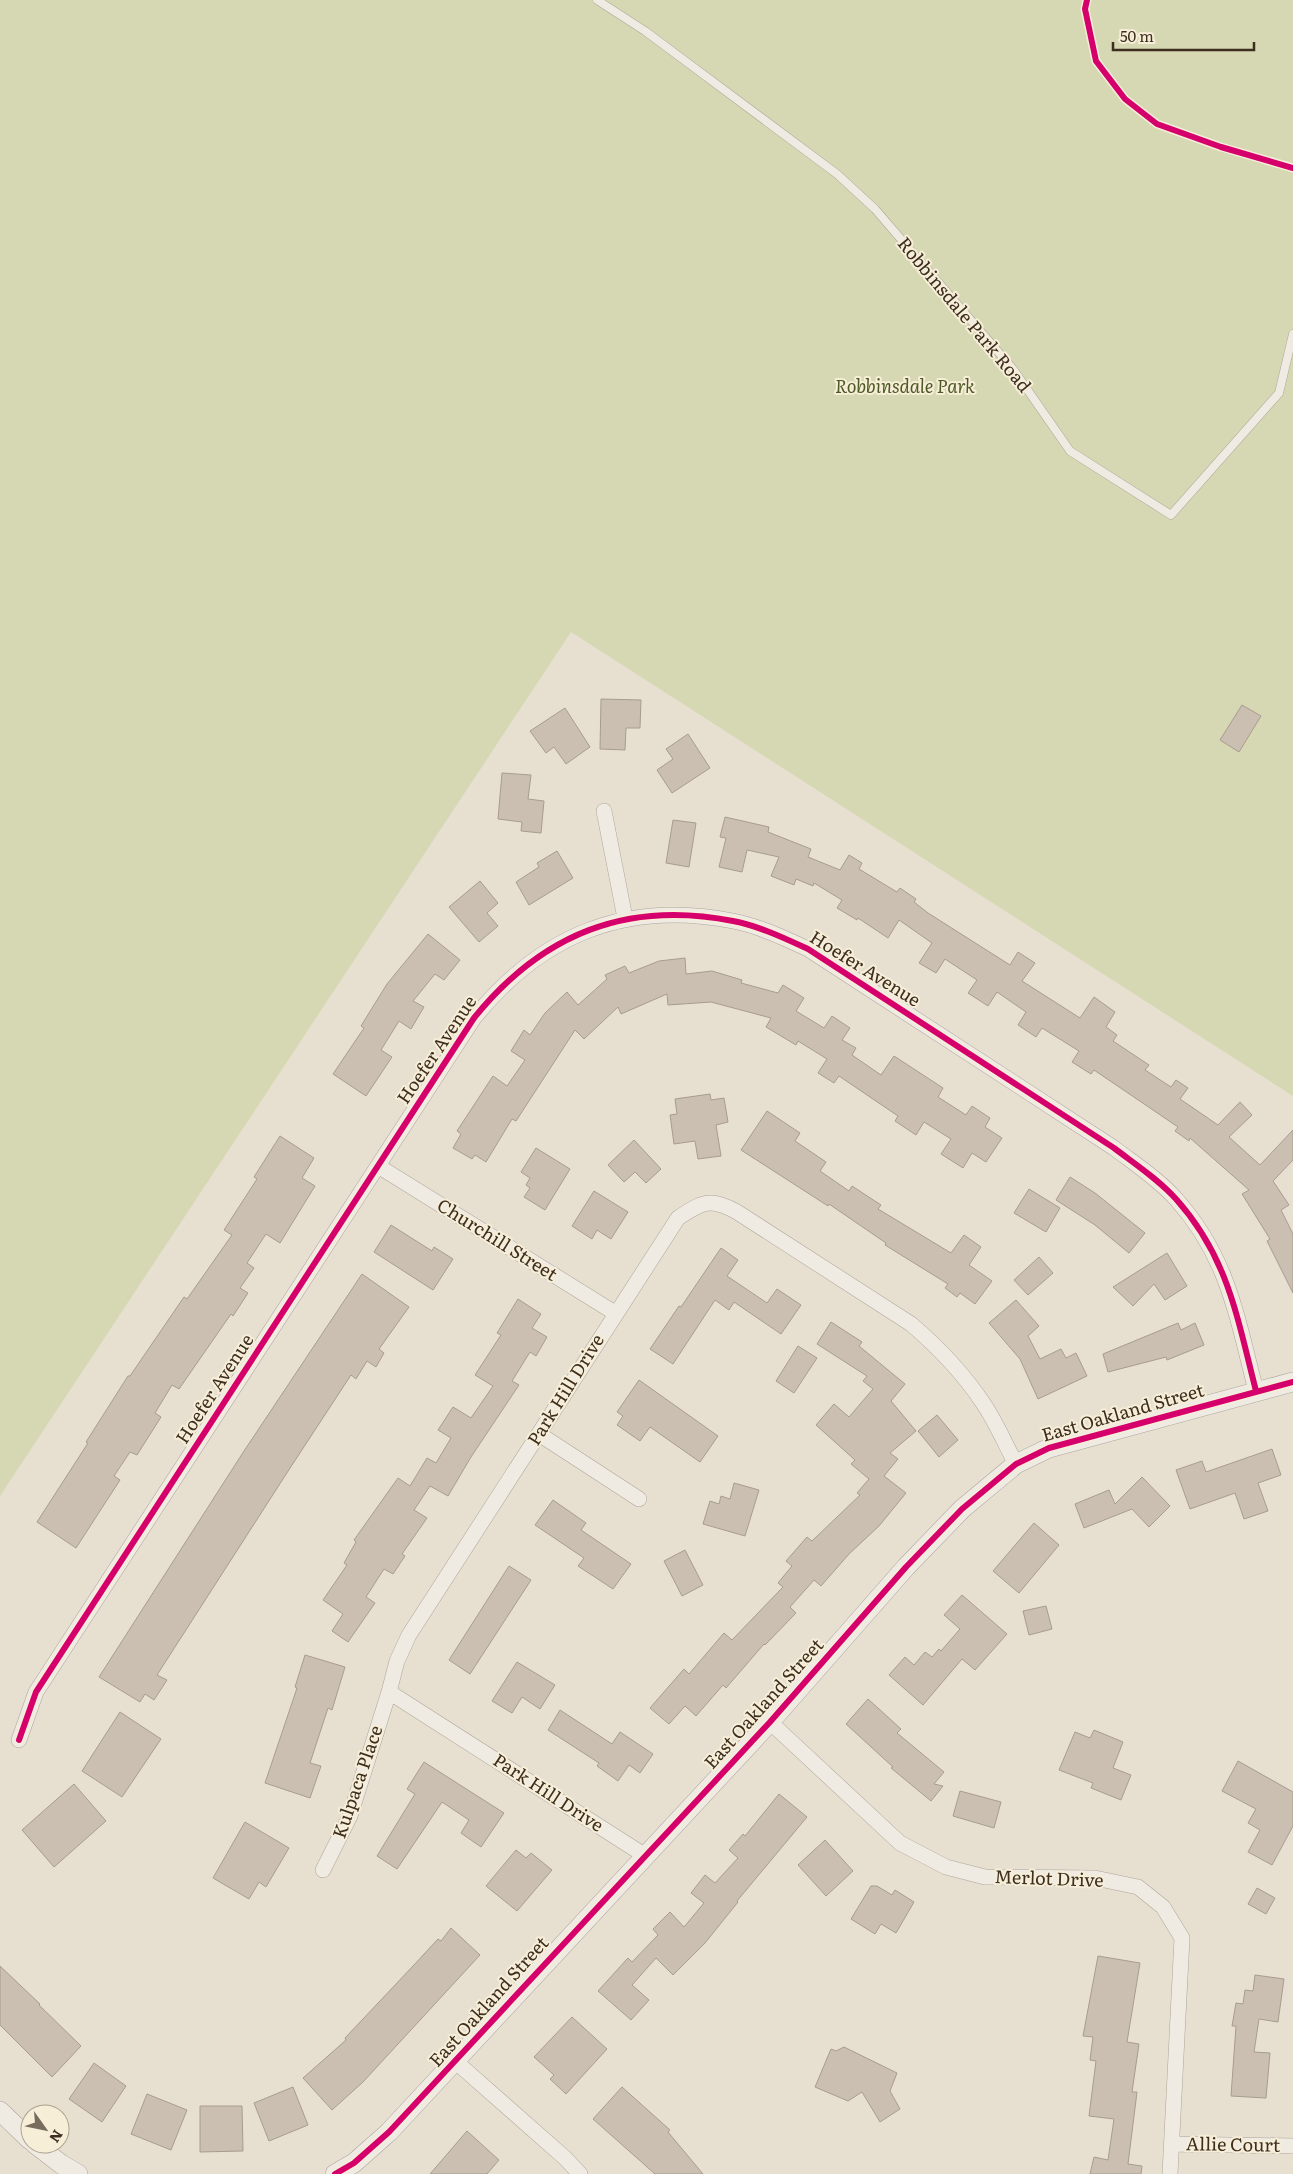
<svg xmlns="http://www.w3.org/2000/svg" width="1293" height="2174" viewBox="0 0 1293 2174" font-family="Literata,serif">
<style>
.green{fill:#d6d7b3}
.building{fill:#cbbfb2;stroke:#a89c90}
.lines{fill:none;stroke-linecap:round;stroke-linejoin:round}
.service-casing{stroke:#ada599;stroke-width:9}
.minor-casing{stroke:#ada599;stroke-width:16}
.tertiary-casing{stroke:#ada599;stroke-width:20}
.service{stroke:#efebe3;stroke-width:8}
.minor{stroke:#efebe3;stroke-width:15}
.tertiary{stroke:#efebe3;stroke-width:19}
.cycleway-casing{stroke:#f7eed8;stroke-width:9}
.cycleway{stroke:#d6006c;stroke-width:6}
.labels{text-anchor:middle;stroke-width:4;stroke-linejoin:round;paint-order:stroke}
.street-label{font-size:18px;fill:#3d2e20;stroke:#f7eed8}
.park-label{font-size:18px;font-style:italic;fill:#4d5a26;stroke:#f7eed8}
</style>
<rect width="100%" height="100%" fill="#e7e0d1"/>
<path class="green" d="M0,0H1293V1096L571,632L0,1496Z"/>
<path class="building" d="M601,699L641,700L640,728H626L625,750L600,749Z
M1242,705L1261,716L1239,752L1220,740Z
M565,708L590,747L566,764L554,747L546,753L530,731Z
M688,734L710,768L672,793L657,770L673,759L666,749Z
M502,773L531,775L528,799L544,801L541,833L521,831L522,822L498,819Z
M725,817L769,827L768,832L811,849L808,857L840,870L849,855L862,863L859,869L897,892L900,888L916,899L914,902L928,913L1010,965L1018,952L1035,963L1022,981L1080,1018L1094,997L1115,1012L1106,1027L1117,1035L1113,1041L1149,1065L1145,1070L1171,1087L1176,1080L1188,1088L1180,1099L1218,1125L1240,1102L1252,1115L1229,1137L1260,1165L1293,1130V1160L1273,1181L1289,1205L1281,1210L1293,1234V1293L1267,1241L1270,1239L1242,1194L1249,1190L1190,1138L1189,1141L1175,1131L1178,1127L1094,1070L1091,1074L1072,1062L1079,1051L1042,1028L1036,1037L1018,1025L1026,1012L997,992L988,1006L968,993L977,980L945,959L936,973L919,963L932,943L899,920L888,938L858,918L857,920L837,908L842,900L814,883L813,886L796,879L794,885L771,876L779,857L747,850L742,872L719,867L726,838L720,837Z
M673,820L696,823L689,867L666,863Z
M557,851L573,878L529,905L516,882L539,867L537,863Z
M480,881L498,903L487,913L498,926L479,942L449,907Z
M428,934L460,960L444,980L435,974L413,1001L424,1007L411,1029L399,1021L381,1050L392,1057L366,1096L333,1074L364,1028L361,1026L387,984Z
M685,958L686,974L712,971L742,980L741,983L778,993L783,985L804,998L796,1011L824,1028L832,1016L850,1028L842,1040L856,1048L852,1055L881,1075L894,1056L943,1088L938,1097L966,1115L972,1106L990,1118L985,1127L1002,1138L986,1162L972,1153L963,1168L941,1154L951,1139L924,1122L916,1135L895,1121L898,1116L839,1076L834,1083L818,1073L827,1059L798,1041L796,1045L766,1027L771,1018L711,1002L668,1005L667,994L621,1014L618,1007L584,1039L575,1030L516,1121L512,1119L486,1162L475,1155L472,1159L453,1148L461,1134L457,1131L493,1076L507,1086L525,1060L511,1051L524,1030L530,1035L545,1013L567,992L578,1005L607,979L605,975L625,966L629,973L659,961Z
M710,1094L711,1100L724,1098L728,1122L716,1125L721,1156L698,1159L695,1141L674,1144L670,1115L677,1114L675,1099Z
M767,1111L800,1133L795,1141L826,1162L820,1171L849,1191L852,1186L881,1205L878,1209L951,1253L964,1235L981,1247L969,1265L992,1281L975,1304L960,1293L957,1297L945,1288L948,1284L885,1245L886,1243L829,1204L828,1206L741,1150Z
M280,1136L314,1158L302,1178L315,1186L280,1243L266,1234L247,1263L254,1268L240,1288L248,1293L233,1316L231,1314L179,1389L172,1385L155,1413L161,1417L137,1455L130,1452L114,1476L120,1480L76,1548L37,1522L88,1443L86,1442L128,1376H130L184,1297L187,1299L232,1235L224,1230L257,1179L254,1177Z
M634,1140L661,1169L646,1183L635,1172L624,1182L608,1165Z
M536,1148L570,1169L545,1210L524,1197L530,1188L526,1185L530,1178L521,1172Z
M1070,1177L1095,1193L1145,1233L1129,1253L1095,1225L1056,1200Z
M1029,1189L1060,1208L1046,1232L1014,1213Z
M594,1191L628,1212L611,1239L597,1230L592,1239L572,1226Z
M391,1225L432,1251L434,1247L453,1259L433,1290L374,1252Z
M721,1248L738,1260L727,1276L767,1303L777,1289L801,1305L781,1334L734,1302L729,1310L715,1300L673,1364L650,1349L679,1306L681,1307Z
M1167,1253L1187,1286L1165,1300L1154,1284L1133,1306L1113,1287Z
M1039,1257L1053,1273L1028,1295L1014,1280Z
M362,1274L409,1307L379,1349L384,1353L376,1367L367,1361L356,1379L351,1375L292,1465L157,1675L167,1680L154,1700L145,1694L140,1702L99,1677L244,1451Z
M518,1299L541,1314L532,1328L547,1337L536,1356L530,1352L512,1381L519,1385L471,1457L448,1496L430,1486L414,1510L427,1518L402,1554L405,1556L393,1574L384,1569L366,1597L375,1603L348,1642L332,1631L343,1614L323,1600L347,1565L344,1563L356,1542L354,1540L398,1478L410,1486L427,1458L436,1463L451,1438L438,1430L453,1407L471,1418L493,1386L475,1375L501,1335L497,1333Z
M1016,1300L1039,1326L1028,1336L1040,1359L1061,1349L1066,1358L1076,1353L1087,1376L1038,1399L1020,1359L989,1323Z
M831,1322L862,1342L859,1346L905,1384L891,1401L916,1431L890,1453L898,1459L884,1476L906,1493L879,1526L849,1554L821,1586L814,1580L790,1607L796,1613L765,1645L764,1644L726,1688L723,1685L696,1716L685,1706L669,1724L650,1708L684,1669L689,1674L724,1633L732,1640L783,1587L778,1583L792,1566L786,1561L807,1537L812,1541L860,1495L857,1493L869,1479L851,1464L855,1460L816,1425L834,1404L849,1417L873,1389L863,1381L867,1376L817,1344Z
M1178,1323L1181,1330L1195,1323L1204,1345L1167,1360L1166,1357L1108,1372L1103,1354Z
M798,1346L817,1358L794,1393L776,1381Z
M639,1380L718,1436L700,1462L650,1427L640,1441L617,1425L623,1416L617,1412Z
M937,1415L958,1440L939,1457L918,1431Z
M1272,1449L1281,1475L1258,1483L1268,1511L1244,1519L1235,1493L1190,1509L1176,1470L1202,1461L1206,1472Z
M1142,1477L1170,1506L1149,1527L1132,1509L1084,1528L1075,1504L1109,1490L1115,1504Z
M734,1483L759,1490L745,1536L703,1524L710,1501L719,1504L721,1496L730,1499Z
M553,1500L586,1523L581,1530L631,1564L613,1589L578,1566L584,1558L535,1525Z
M1034,1523L1059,1545L1019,1593L993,1571Z
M685,1550L703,1585L682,1596L664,1561Z
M509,1566L531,1580L470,1674L449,1660Z
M962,1595L1007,1634L975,1670L962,1659L923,1705L889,1675L905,1657L914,1665L925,1652L932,1657L939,1649L941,1651L960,1629L944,1615Z
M1046,1606L1052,1629L1029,1635L1023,1611Z
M305,1655L345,1667L332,1710L328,1708L310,1763L321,1766L310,1798L265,1783L297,1688L295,1687Z
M517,1662L555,1685L540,1709L522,1697L512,1713L492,1701Z
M868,1699L901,1729L897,1733L944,1772L934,1784L943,1786L931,1801L891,1768L893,1767L846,1724Z
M560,1710L612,1744L620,1732L653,1754L640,1773L629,1765L618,1781L597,1766L599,1763L548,1730Z
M120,1712L161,1739L122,1797L82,1771Z
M1094,1730L1123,1742L1113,1768L1131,1775L1121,1800L1091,1788L1093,1783L1059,1770L1075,1732L1090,1738Z
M1238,1761L1293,1792V1826L1272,1865L1248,1852L1260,1830L1248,1823L1256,1809L1222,1791Z
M424,1762L504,1813L481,1847L461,1833L469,1820L442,1802L397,1869L377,1856L415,1794L407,1789Z
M74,1784L106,1821L54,1867L22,1830Z
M960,1791L1001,1802L994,1828L953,1816Z
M779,1794L807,1817L737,1901L738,1902L705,1943L673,1975L656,1958L632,1985L649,2000L631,2020L598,1991L628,1958L632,1962L658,1935L653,1929L670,1912L684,1927L704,1903L691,1893L705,1875L715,1883L738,1858L729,1850L743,1834L745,1836Z
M245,1822L289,1848L266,1887L259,1882L249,1899L213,1878Z
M825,1840L853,1871L826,1896L798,1865Z
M516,1850L526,1858L531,1853L552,1870L517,1911L486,1886Z
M871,1886H877L892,1895L895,1890L914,1902L896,1933L881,1924L875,1934L851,1919Z
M1257,1888L1275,1898L1266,1914L1248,1904Z
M451,1928L480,1955L363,2082L332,2110L303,2078L346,2040L345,2038L413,1966L438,1939L441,1941Z
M1098,1956L1140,1963L1127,2042L1139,2044L1132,2092H1137L1128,2164L1142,2166L1141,2174H1090L1094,2157L1108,2160L1114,2119L1089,2116L1096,2061L1090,2060L1093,2037L1083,2036Z
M0,1966L40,2004L39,2005L81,2046L52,2077L0,2025Z
M1255,1975L1284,1979L1278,2022L1259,2019L1254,2052L1270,2053L1266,2098L1231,2096L1236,2026H1232L1236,2003L1243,2004L1245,1990L1253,1991Z
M572,2017L607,2049L566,2094L550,2079L554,2075L534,2057Z
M844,2047L897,2073L890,2091L900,2109L880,2122L862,2092L848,2101L815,2087L831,2049L836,2051Z
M94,2063L126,2086L102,2122L69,2099Z
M293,2087L308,2125L269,2141L254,2103Z
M622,2087L670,2130L668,2132L703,2174H655L593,2119Z
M147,2094L187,2110L171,2150L131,2134Z
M200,2106H242L243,2151L200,2152Z
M467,2131L499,2160L487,2174H430Z"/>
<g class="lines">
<defs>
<path id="service" d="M597,0L645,31L837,174L875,209L1013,369L1070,451L1171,515L1279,393L1293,334"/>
<path id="minor" d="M604,811L625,918
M378,1166L615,1313
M539,1434L639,1499
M389,1692L644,1855
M770,1722L900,1843L946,1867L985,1877L1095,1878L1138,1887L1163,1907L1182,1938L1170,2174
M19,1740L36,1692L474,1018C542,934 626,900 733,921C759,926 784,938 808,949L1114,1148C1135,1164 1158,1179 1176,1199C1228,1257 1237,1317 1256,1391
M323,1870L350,1816L389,1692L397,1661L409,1635L678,1218C702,1202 710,1197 737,1212L911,1324C938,1347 963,1373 983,1403C996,1422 1005,1444 1016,1464
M455,2061L565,2158L580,2174
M1172,2144L1293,2146"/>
<path id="tertiary" d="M0,2111L30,2140
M35,2144L61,2164L78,2174
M335,2174L354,2163L389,2132L770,1722L906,1567L962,1509L1016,1464L1049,1448L1293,1382"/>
</defs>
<use href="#service" class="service-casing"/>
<use href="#minor" class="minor-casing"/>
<use href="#tertiary" class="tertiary-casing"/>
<use href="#service" class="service"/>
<use href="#minor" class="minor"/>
<use href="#tertiary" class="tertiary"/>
<defs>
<path id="cycleway" d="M1087,0L1085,9L1096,61L1125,99L1157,124L1221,147L1293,168
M19,1740L36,1692L474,1018C542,934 626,900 733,921C759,926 784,938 808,949L1114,1148C1135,1164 1158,1179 1176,1199C1228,1257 1237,1317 1256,1391
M335,2174L354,2163L389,2132L770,1722L906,1567L962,1509L1016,1464L1049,1448L1293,1382"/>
</defs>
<use href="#cycleway" class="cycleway-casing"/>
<use href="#cycleway" class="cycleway"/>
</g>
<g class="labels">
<g class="street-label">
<text transform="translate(964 315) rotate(50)" y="6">Robbinsdale Park Road</text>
<text transform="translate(865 969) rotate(32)" y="6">Hoefer Avenue</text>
<text transform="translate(437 1050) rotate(-56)" y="6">Hoefer Avenue</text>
<text transform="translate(497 1240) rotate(32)" y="6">Churchill Street</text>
<text transform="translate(215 1389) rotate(-57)" y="6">Hoefer Avenue</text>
<text transform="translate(566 1390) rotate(-58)" y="6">Park Hill Drive</text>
<text transform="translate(1123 1413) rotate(-16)" y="6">East Oakland Street</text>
<text transform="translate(764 1704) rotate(-48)" y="6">East Oakland Street</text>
<text transform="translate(358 1782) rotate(-71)" y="6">Kulpaca Place</text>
<text transform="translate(548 1793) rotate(33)" y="6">Park Hill Drive</text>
<text transform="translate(1049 1879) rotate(2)" y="6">Merlot Drive</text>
<text transform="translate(489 2002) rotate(-48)" y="6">East Oakland Street</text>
<text transform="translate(1233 2145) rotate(1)" y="6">Allie Court</text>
</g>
<g class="park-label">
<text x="905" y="393">Robbinsdale Park</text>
</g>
</g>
<g transform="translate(45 2129) rotate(123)"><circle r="24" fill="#f7eed8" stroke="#ada18e"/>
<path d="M0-4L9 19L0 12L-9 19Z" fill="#786c5e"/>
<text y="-8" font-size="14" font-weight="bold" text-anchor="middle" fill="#3d2e20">N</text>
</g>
<path d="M1113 42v8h141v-8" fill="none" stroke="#3d2e20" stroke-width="2.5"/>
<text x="1120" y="42" font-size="15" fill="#3d2e20" stroke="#f7eed8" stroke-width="4" paint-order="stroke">50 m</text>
</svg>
